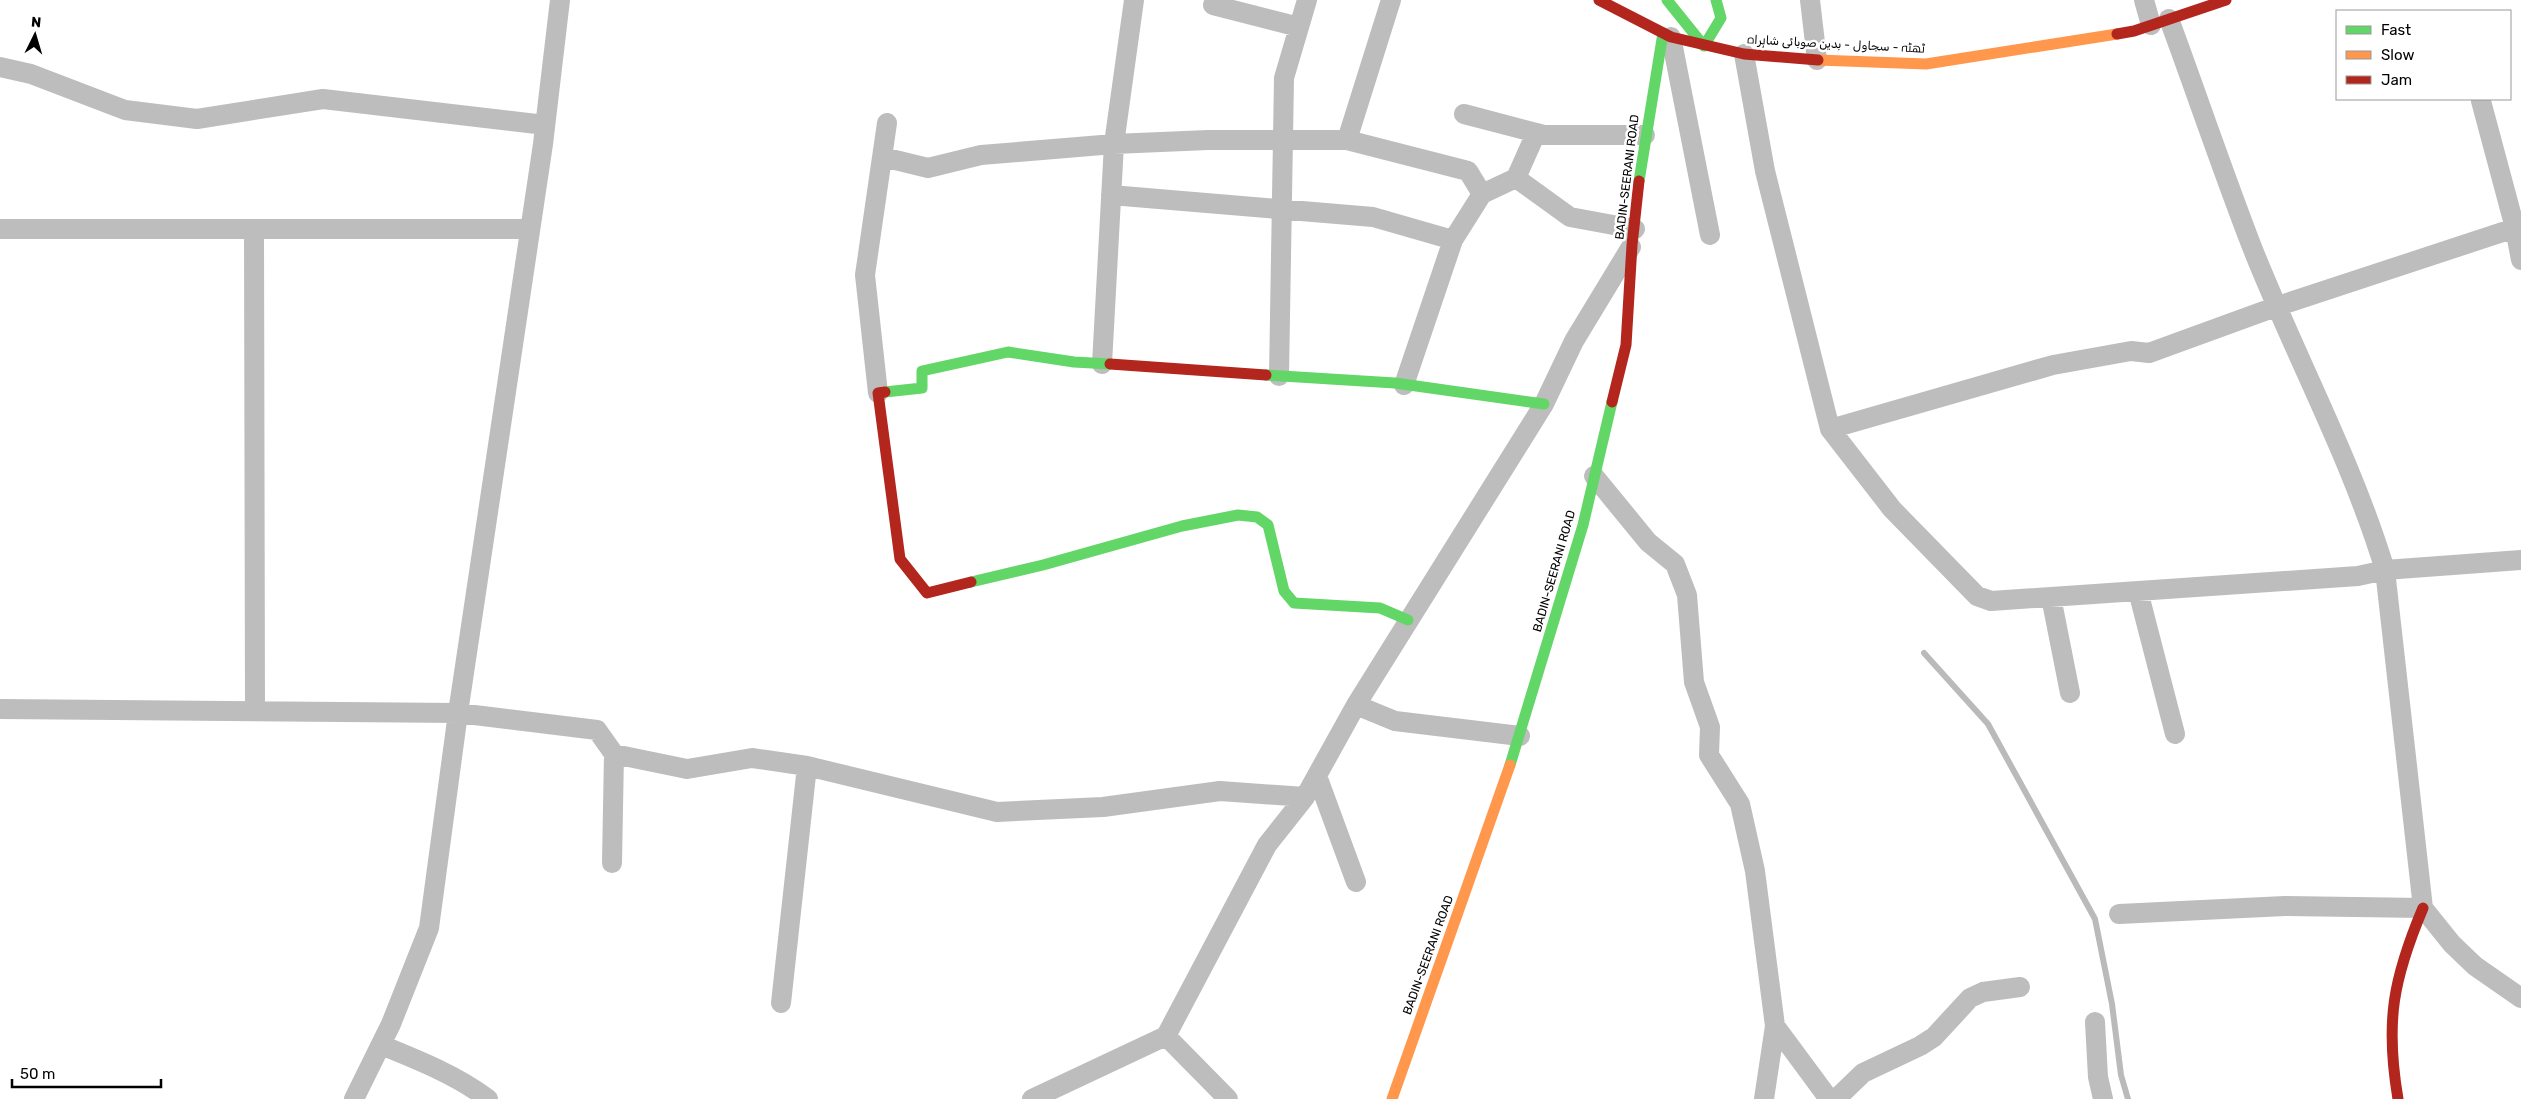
<svg xmlns="http://www.w3.org/2000/svg" width="2521" height="1099" viewBox="0 0 2521 1099" font-family="Rubik,Cairo,sans-serif">
<style>
.lines{fill:none;stroke-linecap:round;stroke-linejoin:round}
.stream{stroke:#bababa;stroke-width:6}
.street{stroke:#bdbdbd;stroke-width:20}
.fast{stroke:#63d668;stroke-width:11}
.slow{stroke:#ff974d;stroke-width:11}
.jam{stroke:#b3261e;stroke-width:11}
.labels{text-anchor:middle;stroke-width:5;stroke-linejoin:round;paint-order:stroke}
.street-label{font-size:12px;fill:#000;stroke:#fff}
</style>
<rect width="100%" height="100%" fill="#fff"/>
<g class="lines">
<path class="stream" d="M1924,653L1988,724L2095,919L2112,1004L2121,1075L2128,1099"/>
<path class="street" d="M1810,0L1817,60
M2144,0L2151,25
M1213,5L1299,27
M2169,19C2197,95 2223,172 2252,247C2295,356 2351,458 2385,570L2423,908L2452,944L2475,966L2521,998
M1671,37L1710,235
M1744,54L1765,171L1830,429L1892,509L1977,596L1991,601L2358,576L2385,570L2521,560
M0,67L31,74L125,110L197,119L323,99L545,125
M2481,101L2515,228L2521,260
M1464,114L1544,135H1645
M1347,140L1391,0
M883,157L928,168L981,155L1114,144L1208,140H1347L1468,171L1482,194
M1516,178L1570,217L1635,229
M1111,195L1373,217L1453,240
M0,229H530
M254,229L255,711
M1102,364L1114,144L1134,0
M1279,376L1284,78L1307,0
M1404,385L1453,240L1482,194L1516,178L1536,133
M878,393L865,275L887,123
M1830,429L2053,365L2131,351L2149,353L2278,306L2521,226
M1594,476L1648,542L1675,564L1687,595L1694,682L1710,727L1709,755L1740,804L1755,871L1775,1026L1764,1099
M2138,591L2175,734
M2051,597L2070,693
M1356,705L1395,721L1520,736
M0,709L458,713L597,730L614,754L687,769L752,758L807,766L997,812L1103,807L1220,791L1305,797
M1317,776L1356,882
M612,863L614,754
M2119,914L2285,906L2423,908
M781,1003L807,766
M2095,1022L2098,1077L2103,1099
M1775,1026L1829,1099
M1166,1036L1228,1099
M381,1045C418,1060 456,1075 488,1099
M354,1099L391,1024L429,928L458,713L543,144L560,0
M1032,1099L1166,1036L1267,845L1305,797L1356,705L1544,404L1574,341L1631,247
M1836,1099L1863,1073L1920,1046L1934,1037L1970,998L1983,992L2020,987"/>
<path class="fast" d="M1667,0L1704,46L1721,18L1716,0
M1639,181L1663,33
M1266,375L1395,383L1544,404
M885,392L922,388V371L1008,352L1074,362L1110,364
M971,582L1043,565L1182,526L1238,515L1257,517L1268,525L1284,591L1294,603L1380,608L1408,620
M1510,765L1583,525L1612,402"/>
<path class="slow" d="M1818,60L1926,64L2117,34
M1392,1099L1510,765"/>
<path class="jam" d="M1599,0L1671,37L1744,54L1818,60
M2117,34L2134,31L2226,0
M1110,364L1266,375
M885,392L878,393L900,559L927,593L971,582
M1612,402L1626,345L1632,245L1639,181
M2398,1099C2385,1022 2393,979 2423,908"/>
</g>
<g class="labels">
<g class="street-label">
<text transform="translate(1836 44) rotate(3)" y="4">ٹھٹہ - سجاول - بدین صوبائی شاہراہ</text>
<text transform="translate(1627 177) rotate(-83)" y="4">BADIN-SEERANI ROAD</text>
<text transform="translate(1554 571) rotate(-74)" y="4">BADIN-SEERANI ROAD</text>
<text transform="translate(1428 955) rotate(-70)" y="4">BADIN-SEERANI ROAD</text>
</g>
</g>
<rect x="2336" y="10" width="175" height="90" fill="#ffffff" stroke="#999999"/>
<rect x="2346" y="26" width="25" height="8" fill="#63d668" stroke="#999999"/>
<text x="2381" y="35" font-size="15" fill="#000000">Fast</text>
<rect x="2346" y="51" width="25" height="8" fill="#ff974d" stroke="#999999"/>
<text x="2381" y="60" font-size="15" fill="#000000">Slow</text>
<rect x="2346" y="76" width="25" height="8" fill="#b3261e" stroke="#999999"/>
<text x="2381" y="85" font-size="15" fill="#000000">Jam</text>
<g transform="translate(35 35) rotate(5)" stroke="#ffffff" stroke-width="4" paint-order="stroke">
<path d="M0-4L9 19L0 12L-9 19Z" fill="#000000"/>
<text y="-8" font-size="14" font-weight="bold" text-anchor="middle" fill="#000000">N</text>
</g>
<path d="M12 1079v8h149v-8" fill="none" stroke="#000000" stroke-width="2.5"/>
<text x="20" y="1079" font-size="15" fill="#000000" stroke="#ffffff" stroke-width="4" paint-order="stroke">50 m</text>
</svg>
